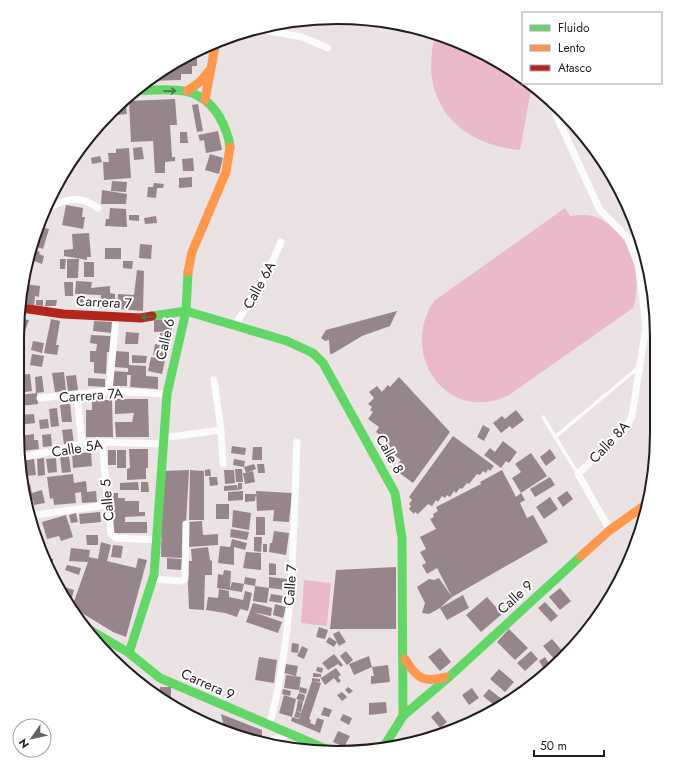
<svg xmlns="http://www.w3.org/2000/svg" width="674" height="770" viewBox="0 0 674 770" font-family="Jost,sans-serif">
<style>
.green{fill:#ebbaca}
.building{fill:#97858c}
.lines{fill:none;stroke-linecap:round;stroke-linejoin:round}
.lane{stroke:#fcfbfb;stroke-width:3.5}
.street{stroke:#fcfbfb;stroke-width:7}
.fast{stroke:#63d668;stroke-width:9}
.slow{stroke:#ff974d;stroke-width:9}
.jam{stroke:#b3261e;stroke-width:9}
.oneway{stroke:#437a43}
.labels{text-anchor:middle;stroke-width:4;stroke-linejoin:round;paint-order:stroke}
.street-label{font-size:14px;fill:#231d1e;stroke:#fff}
.rim{fill:none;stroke:#231d1e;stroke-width:2}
</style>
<rect width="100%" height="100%" fill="#ebe2e4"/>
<path class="green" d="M436,33L497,60L523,79V83H529L532,85L520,150C455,144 417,98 436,33Z
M565,208L570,216C580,215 589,214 598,218C631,232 643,277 633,308L509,395C448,425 398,355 434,301Z
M304,580L331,583L327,626L301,623Z"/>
<path class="building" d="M208,45V51L195,50Z
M197,54V66H192V74H181V80L146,81L188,55Z
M125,99L127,114L117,115L116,108Z
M175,99L177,125H170L172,157H175V161L165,162V173H155L153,141L131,142L129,101Z
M198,104L203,131L197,132L192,105Z
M104,119L106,122L95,128Z
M218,131L222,150L206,153L204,140L200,141L198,135Z
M180,132H187L188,143H180Z
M142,147L144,159L134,160L133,148Z
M129,148L131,178L104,180L103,162H109L108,153H116V149Z
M210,154L223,158L219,174L205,170Z
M100,156L102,162L92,164L91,158Z
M193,158L194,171H183L182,159Z
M192,177V187L179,188V178Z
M112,181L127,182L126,192L111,191Z
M154,183L164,184L163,188H157L156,198L147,197L148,187H153Z
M102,190L127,194L126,204H101Z
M66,205L83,208L82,217H85L83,229L62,225Z
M110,208L126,209L127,227L105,226L106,219H109Z
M129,215H139V221L129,220Z
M156,216L157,223L145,224L144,218Z
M41,227L49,229L43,249L34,246Z
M89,233L91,257H87V260L64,256V250L73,249L72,234Z
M140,244L152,245L151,259L139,258Z
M105,248H121V259H105Z
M33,249L40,252L39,254L44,256L42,264L29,259Z
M60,259H66L65,269H60Z
M67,259H79L78,278H67Z
M123,261H133L132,269L123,268Z
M84,262H94V277H84Z
M137,270L144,271L143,311L117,309L118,294L134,295Z
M76,281L92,282L91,288L110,286V293L115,294V304H110V309L100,308L101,295L75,294Z
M64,282H73V296H65Z
M23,284L40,286L39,297L35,296L34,305L23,304Z
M76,296L87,297V304H77Z
M36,300H43V306L36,305Z
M46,300H57L56,306H45Z
M397,311L390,326L362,336L332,354H330L329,340L325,341L321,338L326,330Z
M21,319L29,320L25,331L21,330Z
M51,319L60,321L56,345H59L57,355L44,353Z
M171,319L172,331L154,332V320Z
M94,321L113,322L112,333L93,331Z
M126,332L139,333L138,344H125Z
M160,333H171L170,343L160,342Z
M91,335L111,336L110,352H107L106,374L94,373V362H90V351H96L97,344L90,343Z
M33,341L44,343L42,353L31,350Z
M155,344L168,347L166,358L153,355Z
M115,351L129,352V365L146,366V376L158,377V389L130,387L131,375H127V386H112V371L128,372V368L114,367Z
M32,354L44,356L42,367L30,365Z
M132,355L147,356L146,363H132Z
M151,357L165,360L162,374L148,371Z
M64,372L66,391L55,392L52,373Z
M30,374L32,391L19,393V375Z
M76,375L78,390L68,391L66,376Z
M42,376L44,392L36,393L35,377Z
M399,377L450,432L413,483L394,469L401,460L383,446L387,441L376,432L379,427L368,419L373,412L370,410L372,407L368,404L374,398L369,392L377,386L382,392L388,385L390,387Z
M88,378L105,379V387L88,386Z
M37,393L38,404L20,406L18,395Z
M115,399H148L149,437H116L115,422H132L134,413L115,414Z
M92,400H112L113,437H86V410H92Z
M70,404L72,422H62L60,405Z
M57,408L59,426L51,427L49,409Z
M516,410L524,420L512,429L510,426L501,433L493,423L502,416L505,419Z
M34,414L35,423L19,425L18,415Z
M48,419L49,428L40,429L39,420Z
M483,425L490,429L484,441L477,437Z
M72,429L74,444L64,445L62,430Z
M34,434V440H38L39,449L22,451L20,436Z
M51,434L52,446L43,447L42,435Z
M453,436L494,466L490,471L488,469L486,473L483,471L480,475L477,474L469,484L467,483L462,489L460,488L456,493L454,491L450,497L447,495L445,498L442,496L438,502L436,500L432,506L428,504L418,514L415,512L414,514L409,509L411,506L409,504L412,500L409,497Z
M503,441L517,452L509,463L506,461L501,468L484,455L490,448L495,452Z
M232,446L246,448L245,455L231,453Z
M253,447H262V460H252Z
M129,449H148V468H146V479L127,480V469L130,468Z
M550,449L556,458L546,466L540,457Z
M108,450H116V465H108Z
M117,450H126V468H117Z
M91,452L92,466L73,468L72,454Z
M531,453L547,476L521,493L525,500L520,503L527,518L533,515L548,542L452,597L440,608L429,614L422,613L425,603L417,587L429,579L434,580L439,578L452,597L437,568L427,574L422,565L426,563L420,552L426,549L420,537L436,529L430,519L434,517L433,514L438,511L436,507L481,484L480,482L502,470L516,497L521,493L512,478L521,472L515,464Z
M69,456L71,472L62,473L60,457Z
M44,458L45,475L38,476L37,459Z
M56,458L57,472L48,473L46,459Z
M34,459L36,475L25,476L23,460Z
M234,459L245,461L244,467L233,465Z
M254,464L256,469L246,473L253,471L255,482L245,484L243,473H246L244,467Z
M257,464H264L265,473H258Z
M210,469L211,476H205V470Z
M235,469H242L243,482H236Z
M189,470L184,558L161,557L162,471Z
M190,470L204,471V520H189Z
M224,470H234L235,483L225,484Z
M73,474L74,483L86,481L87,492L96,491L97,502L82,503L81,492L75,493L76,503L54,505L53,498L50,499L47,477Z
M209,477H217L218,485L210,486Z
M550,477L555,485L535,497L530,489Z
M138,482L139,490H120V483Z
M141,482H148L149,492H141Z
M238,483H242V489L238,490Z
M30,484L32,493L42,490L45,503L34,505L33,500L26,501L24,486Z
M237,485L238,490L224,491V486Z
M243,491V500L228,501V492Z
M256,491L292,493L289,522L273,521L274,510L257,511Z
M567,491L573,499L563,507L557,498Z
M112,493H118V498H125V501H139V512H145V516L125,517V522H147V533H113Z
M245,494H256L255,501L245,502Z
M550,497L558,509L544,519L536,507Z
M216,504H229V519H216Z
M233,510L251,513L249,530L232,527Z
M100,512L101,522L80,524L79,514Z
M76,513L78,522L71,523L69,515Z
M66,515L73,537L61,541L59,536L47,539L42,522Z
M256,517H265V535H256Z
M32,520H36L41,546L40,547L31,523H33Z
M202,521L203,535L218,534V545L189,547L188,522Z
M231,529L249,532L247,540L230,537Z
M274,531L289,533L286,555L269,552L270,543H272Z
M86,535H98V545H87Z
M254,537H262L261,552L254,551Z
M232,539L247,543L245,550L234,547V565L218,563L220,546L230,547Z
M101,542L111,545L107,561L136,568L138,558L147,560L126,637L113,632L72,607L88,562L69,561L71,548L90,550L89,557L98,559Z
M263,544H267V552H263Z
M113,545L123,546L121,558L111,557Z
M208,547L210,560L212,561V575H205L204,610L189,609L187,561H192L191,549Z
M246,552L261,553V570L243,568Z
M44,558L53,559V578L50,575Z
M167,558L182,559L181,570L167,569Z
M269,563L276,564V575H269Z
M67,565L81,568L79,575L65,570Z
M396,567V629H330L336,570Z
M224,570L231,571L230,589L232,582L244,584L242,592L217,588L218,574L223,575Z
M245,577L256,579L255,586L244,584Z
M269,577L287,579V590L269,588Z
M58,585L74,590L70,605L58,587Z
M255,586L269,588L267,603L253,601Z
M560,588L571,601L560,610L549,597Z
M219,589L229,591V597L243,600L245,591L252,593L248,611L233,607L240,609L237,617L225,613L206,610L208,597L218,598Z
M271,594L283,596L281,603L269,601Z
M463,595L469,608L447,620L440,608Z
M487,597L502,614L481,632L466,615Z
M545,602L558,616L551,622L538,608Z
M253,603L272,608L271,616L253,612L282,622L278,633L246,622Z
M275,604L286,607L283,618L273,615Z
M319,627L328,630L325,639L316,637Z
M509,629L528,648L515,660L497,642Z
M339,631L346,642L339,646L337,642L334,647L326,642L329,637L337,642L333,634Z
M582,631L585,635L575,644L571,639Z
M552,639L565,654L556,661L543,646Z
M292,643L299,644L298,653L291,652Z
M302,646L308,649L304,659L297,656Z
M440,648L451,662L440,671L428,657Z
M346,651L353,660L347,665L340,656Z
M531,651L538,659L525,671L517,663Z
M334,654L343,665L341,667L338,664L328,670L322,663Z
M369,656L372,667L388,665L390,682L371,684V676H374L372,667L354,675L349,664Z
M259,657L277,660L274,683L255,680Z
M545,657L550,665L544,669L539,661Z
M286,664L298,666L296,676L284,673Z
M317,667L323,668L322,673L316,671Z
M336,668L341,675L338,677L341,681L338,683L334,678L325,685L320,677H313V673L321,674V678Z
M499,669L514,682L505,692L490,679Z
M286,675L301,677L299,690L284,688Z
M312,678L320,679V682L312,681Z
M312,681L321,683L309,719L311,720L310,723L315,725L317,718L324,720L320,733L291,721L292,717L299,719L298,722Z
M160,687H171V699L160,697Z
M300,687L307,689L306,694L299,692Z
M348,687L353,691L349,694L345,690Z
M472,688L479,698L469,705L462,695Z
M283,689L291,691L290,696L282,694Z
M489,689L507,703L499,709L483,696Z
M342,692L347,697L342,701L337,695Z
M299,693L305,695L304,701L296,699L292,717L279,713L284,695L296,699Z
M298,700L303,701L301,712L296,711Z
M386,702L387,713L369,715V703Z
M324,707L332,710L329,717L321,715Z
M296,711L301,713L299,718L294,717Z
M438,711L447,722L440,728L431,717Z
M221,714L262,730V737L253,740L225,732Z
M343,714L352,718L349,725L340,720Z
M470,716L473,720L456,727H455Z
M338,731L350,736L344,747L333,742Z"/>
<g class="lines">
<path class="lane" d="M543,417L578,474
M555,437L639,367"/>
<path class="street" d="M253,28L302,37L328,48
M553,102L556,115L600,210L628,238L639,267L646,326L632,416L627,426L578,474L610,530
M48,208C68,198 79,195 98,208
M234,327L269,269L281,242
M214,380L221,430L223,464
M109,391L116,317
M77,395L82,444
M40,398L109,391L167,394
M17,426L22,454L25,457L82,444L102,442L162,444
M162,438L221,430
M102,442L111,534L116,538L158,540
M28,516L107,505
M153,579L182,581L185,579L186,524
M269,726C294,637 293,534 297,442
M264,743L289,734"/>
<path class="fast" d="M133,91C166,90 198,82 219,116C224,125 229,136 230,147
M152,316L186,311L287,341L313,353L323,363L395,493L402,538L403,716
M85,627L129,653L160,678L328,750
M129,653L154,575L167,394L186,311L188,272
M383,748L403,716L450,676L581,556"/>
<path class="slow" d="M187,91L200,82L210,70
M205,100L216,42
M188,272L192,252L226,172L230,147
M581,556L610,530L648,503
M405,659C416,677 423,684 445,677"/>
<path class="jam" d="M22,308L63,314L141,318L152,316"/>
</g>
<defs><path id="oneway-shaft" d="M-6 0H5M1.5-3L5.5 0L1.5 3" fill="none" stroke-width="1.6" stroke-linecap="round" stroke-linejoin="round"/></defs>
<g class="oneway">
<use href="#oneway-shaft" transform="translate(170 91) rotate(-1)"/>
<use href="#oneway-shaft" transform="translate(147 317) rotate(174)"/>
</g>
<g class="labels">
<g class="street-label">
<text transform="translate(259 285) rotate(-61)" y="5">Calle 6A</text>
<text transform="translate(104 302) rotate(3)" y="5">Carrera 7</text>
<text transform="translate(165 339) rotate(-77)" y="5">Calle 6</text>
<text transform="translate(91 395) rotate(-4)" y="5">Carrera 7A</text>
<text transform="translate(609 442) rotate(-47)" y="5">Calle 8A</text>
<text transform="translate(77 448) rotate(-9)" y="5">Calle 5A</text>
<text transform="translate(390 454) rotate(61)" y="5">Calle 8</text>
<text transform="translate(107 500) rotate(-95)" y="5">Calle 5</text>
<text transform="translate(290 585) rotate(-86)" y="5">Calle 7</text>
<text transform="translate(515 597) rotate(-42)" y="5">Calle 9</text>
<text transform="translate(208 684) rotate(24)" y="5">Carrera 9</text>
</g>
</g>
<path d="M0 0H674V770H0ZM337 24H337A313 313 0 0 1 650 337V433A313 313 0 0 1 337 746H337A313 313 0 0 1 24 433V337A313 313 0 0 1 337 24Z" fill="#fff" fill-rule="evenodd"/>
<path class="rim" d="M337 24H337A313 313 0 0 1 650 337V433A313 313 0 0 1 337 746H337A313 313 0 0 1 24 433V337A313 313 0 0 1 337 24Z"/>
<rect x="522" y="12" width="140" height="72" fill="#ffffff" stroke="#a7a5a5"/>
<rect x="530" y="25" width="20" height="6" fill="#63d668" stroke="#a7a5a5"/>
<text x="558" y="32" font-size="12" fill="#231d1e">Fluido</text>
<rect x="530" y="45" width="20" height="6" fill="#ff974d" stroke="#a7a5a5"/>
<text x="558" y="52" font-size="12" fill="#231d1e">Lento</text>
<rect x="530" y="65" width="20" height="6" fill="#b3261e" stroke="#a7a5a5"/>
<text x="558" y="72" font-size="12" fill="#231d1e">Atasco</text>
<g transform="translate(32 738) rotate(236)"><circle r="19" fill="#ffffff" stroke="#a7a5a5"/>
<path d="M0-3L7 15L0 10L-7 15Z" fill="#696263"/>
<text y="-6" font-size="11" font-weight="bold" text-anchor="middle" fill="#231d1e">N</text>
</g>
<path d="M534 750v6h70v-6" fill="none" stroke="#231d1e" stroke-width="2"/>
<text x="540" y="750" font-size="12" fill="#231d1e" stroke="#ffffff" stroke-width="3" paint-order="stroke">50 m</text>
</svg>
